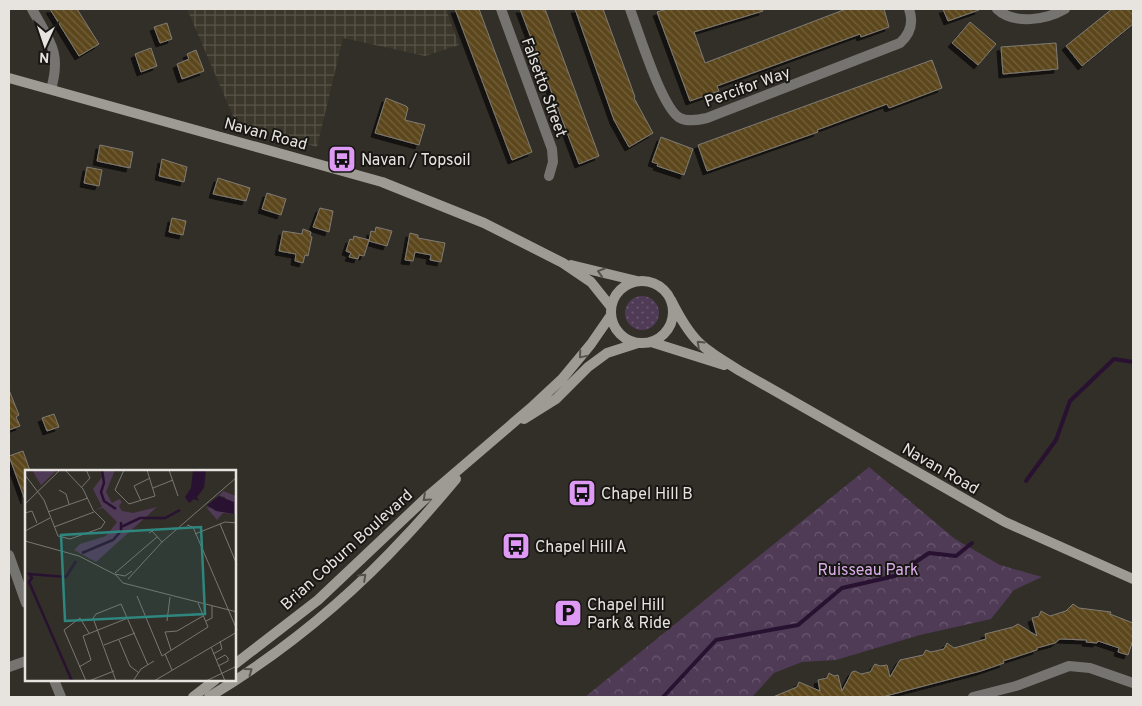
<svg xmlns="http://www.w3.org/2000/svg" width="1142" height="706" viewBox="0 0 1142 706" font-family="Overpass,sans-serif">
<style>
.industrial{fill:url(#industrial-grid)}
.grass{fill:url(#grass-dots)}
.park{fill:url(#park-crowns)}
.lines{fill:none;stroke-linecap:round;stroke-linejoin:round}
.stream{stroke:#291231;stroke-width:4}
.building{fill:url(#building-back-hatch);stroke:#7f7b74;filter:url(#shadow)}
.minor{stroke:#767470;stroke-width:10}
.tertiary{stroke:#767470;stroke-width:10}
.secondary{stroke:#9e9b95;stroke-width:10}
.oneway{stroke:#54524e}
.labels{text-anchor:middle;stroke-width:4;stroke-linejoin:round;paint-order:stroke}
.street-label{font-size:16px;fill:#e7e4e0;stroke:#181714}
.poi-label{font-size:16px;fill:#e7e4e0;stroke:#181714;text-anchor:start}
.park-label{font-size:16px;fill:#dbaeea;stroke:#181714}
.inset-river{fill:none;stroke:#291231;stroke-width:2.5}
.inset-road{fill:none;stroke:#7a7772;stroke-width:1}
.view{fill:#2f867f;fill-opacity:0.15;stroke:#2f867f;stroke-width:2.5}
.inset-edge{fill:none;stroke:#e7e4e0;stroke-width:2.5}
</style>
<defs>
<pattern id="industrial-grid" width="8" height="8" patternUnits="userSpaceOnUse" patternTransform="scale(1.25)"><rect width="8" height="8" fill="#3c372b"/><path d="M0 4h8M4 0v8" fill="none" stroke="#585449"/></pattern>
<pattern id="grass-dots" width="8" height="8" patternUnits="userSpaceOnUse" patternTransform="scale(1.25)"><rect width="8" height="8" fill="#503b57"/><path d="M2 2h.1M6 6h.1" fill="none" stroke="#69576f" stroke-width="1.8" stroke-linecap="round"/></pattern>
<pattern id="park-crowns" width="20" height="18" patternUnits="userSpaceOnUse" patternTransform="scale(1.25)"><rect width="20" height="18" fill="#503b57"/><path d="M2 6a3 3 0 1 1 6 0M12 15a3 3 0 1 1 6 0" fill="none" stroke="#69576f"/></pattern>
<pattern id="building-back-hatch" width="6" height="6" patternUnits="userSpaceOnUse" patternTransform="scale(1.25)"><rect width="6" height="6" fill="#5c471d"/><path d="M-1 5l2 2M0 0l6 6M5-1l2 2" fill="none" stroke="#73613e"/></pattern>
<filter id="shadow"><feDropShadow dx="-4" dy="4" stdDeviation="0" flood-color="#0009"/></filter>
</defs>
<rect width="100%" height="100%" fill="#322e28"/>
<path class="industrial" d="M187,9H446L459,45L425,56L343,38L317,147L236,123Z"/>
<path class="grass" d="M625 313a17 17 0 1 1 34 0a17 17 0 1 1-34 0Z"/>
<path class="park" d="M869,467L955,539L1000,565L1042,577L1014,590L991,619L920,635L836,660L802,662L774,673L752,697H585Z"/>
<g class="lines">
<path class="stream" d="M1026,481L1056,440L1070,401L1114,359L1133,362
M663,697L716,640L798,625L842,588L895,576L929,553L956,556L972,543"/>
</g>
<path class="building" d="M50,9H77L99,44L79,56Z
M455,9H479L532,152L512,160Z
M520,9H545L599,156L579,164Z
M575,9H603L635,97L634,98L653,133L629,147L614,120Z
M667,9H762L763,11L694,32L705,63L846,9H884L889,27L861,37L860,34L717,86L719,91L690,101L657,12Z
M943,9H979V10L948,21Z
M1112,9H1133V24L1082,66L1066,46Z
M970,22L996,44L978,65L952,43Z
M167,23L172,39L160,43L154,27Z
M1056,43L1058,69L1003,74L1001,47Z
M151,48L157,66L141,72L135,54Z
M196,50L204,71L182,79L177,64L189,59L187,54Z
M932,60L942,88L889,108L887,104L817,130L818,132L707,171L698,145Z
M386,98L406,106L408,108L405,120L425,125L419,145L375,133Z
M661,137L693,149L684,175L657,166L658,164L652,162Z
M100,145L133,152L130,168L97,161Z
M162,159L187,167L184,182L159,176Z
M87,167L102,170L99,186L84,183Z
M218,178L250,188L246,201L213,194Z
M267,193L286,199L281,215L262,209Z
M320,208L333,211L329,232L313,227Z
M172,218L186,221L183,235L169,232Z
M376,227L392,231L387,246L369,241L371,231L375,232Z
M303,229L311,232L310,236L312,237L308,256L305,255L303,263L295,261L296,254L279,251L283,231L302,234Z
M410,233L418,235V238L445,243L441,262L430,260L431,255L415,252L413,261L405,260Z
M354,236L369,240L364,256L359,255L358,259L349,257L351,253L346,251L350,239L353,240Z
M9,390L19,415L16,417L20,426L9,430Z
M54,414L59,427L47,431L42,418Z
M23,451L30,471H26L25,500L9,456Z
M1073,604L1079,608L1111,612L1110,614L1133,623V640L1128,655L1118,652L1119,648L1098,641L1097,643L1086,642L1087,640L1060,639L1055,643L1037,648V650L1003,661L1004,663L981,671L882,697H773L797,687L799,682L820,691L818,680L827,678L829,673L834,676L838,675L842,691L852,672L855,671L861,674L870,672L875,664L880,666L887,665L890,677L900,660L923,655L926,650L931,652L944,649L947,643L954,648L986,639L985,634L1013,627L1018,624L1037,636L1032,618L1039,616L1041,611L1050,616L1066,611Z"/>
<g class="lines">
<path class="minor" d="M32,9C49,40 62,52 51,89
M501,9L552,149L553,162L549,176
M630,9C638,30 662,109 680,118C688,122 698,120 707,118L900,43C910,34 914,23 909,9
M997,9C1014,25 1046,20 1065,9
M9,667L26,661
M973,697L1016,686L1069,666L1090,668L1133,683"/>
<path class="tertiary" d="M9,555L26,603
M54,680L61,697"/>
<path class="secondary" d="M9,78L382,182L484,223L563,263L591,282L611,307
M571,265L637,281
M611 312a31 31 0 1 1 62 0a31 31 0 1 1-62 0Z
M671,300C692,342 701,347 740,371L1005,522L1133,579
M651,342L724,365
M524,419L556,399L588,367L607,353L638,343
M235,664L318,600L428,496L533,406L562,379L591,344L611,315
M193,697L215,680
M209,697C280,654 349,598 406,536C424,517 440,498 456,479"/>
</g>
<defs><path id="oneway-chevron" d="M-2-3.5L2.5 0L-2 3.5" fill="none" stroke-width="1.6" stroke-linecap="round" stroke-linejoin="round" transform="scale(1.25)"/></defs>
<g class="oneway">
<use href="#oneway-chevron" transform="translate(601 272) rotate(-163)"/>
<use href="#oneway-chevron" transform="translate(700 344) rotate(-137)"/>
<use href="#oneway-chevron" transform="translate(582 355) rotate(130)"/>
<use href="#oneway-chevron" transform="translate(426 498) rotate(138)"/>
<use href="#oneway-chevron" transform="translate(363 577) rotate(-43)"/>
<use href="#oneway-chevron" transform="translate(249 671) rotate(-36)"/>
</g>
<defs>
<symbol id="bus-square" viewBox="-11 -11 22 22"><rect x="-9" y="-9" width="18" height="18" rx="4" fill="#dd99f4" stroke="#181714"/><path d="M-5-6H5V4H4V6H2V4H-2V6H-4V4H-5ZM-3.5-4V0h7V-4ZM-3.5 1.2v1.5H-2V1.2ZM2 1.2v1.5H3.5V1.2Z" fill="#111"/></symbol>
<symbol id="parking-square" viewBox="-11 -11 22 22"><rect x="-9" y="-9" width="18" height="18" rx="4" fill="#dd99f4" stroke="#181714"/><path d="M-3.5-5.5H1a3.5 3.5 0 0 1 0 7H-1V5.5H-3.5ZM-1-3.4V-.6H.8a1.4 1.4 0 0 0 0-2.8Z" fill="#111"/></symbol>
</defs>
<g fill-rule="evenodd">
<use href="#bus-square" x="326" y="143" width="32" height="32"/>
<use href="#bus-square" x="566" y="477" width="32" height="32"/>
<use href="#bus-square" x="500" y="530" width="32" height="32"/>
<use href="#parking-square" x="552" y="597" width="32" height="32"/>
</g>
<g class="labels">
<g class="street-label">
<text transform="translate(747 86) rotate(-20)" y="6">Percifor Way</text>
<text transform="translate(545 87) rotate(70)" y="6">Falsetto Street</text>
<text transform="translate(266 133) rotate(15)" y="6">Navan Road</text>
<text transform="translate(941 468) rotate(30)" y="6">Navan Road</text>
<text transform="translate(346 549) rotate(-42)" y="6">Brian Coburn Boulevard</text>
</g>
<g class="poi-label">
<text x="361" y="165">Navan / Topsoil</text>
<text x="601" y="499">Chapel Hill B</text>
<text x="535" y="552">Chapel Hill A</text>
<text x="587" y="610">Chapel Hill<tspan x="587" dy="18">Park &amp; Ride</tspan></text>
</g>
<g class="park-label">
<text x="868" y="575">Ruisseau Park</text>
</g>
</g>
<g transform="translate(25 470)">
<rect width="211" height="211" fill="#322e28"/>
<path d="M198,21L211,26V44L198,43L192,50L181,37L201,41L200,27L194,26Z" fill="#503b57"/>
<path d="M7,0H32L16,15ZM72,0H90L81,22L87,33L94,29L97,32L94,36L97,41L108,43L132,37L71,92L49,80L55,74L81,66L92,52L78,38L70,40L77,37L68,19L77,7V2Z" fill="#503b57"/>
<path d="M168,0H181L179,18L172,27L174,31L169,29L164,33L160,27L166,18ZM194,26L209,32V44L191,41L182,35Z" fill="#291231"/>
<path class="inset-river" d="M77,0L79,13L76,22L79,31L91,39M96,57L115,48H140L155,40M57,83L88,70L96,61V52M47,211L4,112L7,108L4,104L41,107L51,91"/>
<path class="inset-road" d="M99,0L90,20L104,34L130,26L122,0M144,0L153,26M0,5L19,30L33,66L45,69L76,58L80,52L68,40L58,19L40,0M56,18L65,8L61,0M128,18L148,10M34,20L41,24L44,34M116,31L109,16L125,8M0,34L35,0M23,42L63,28M0,43L7,41L12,53M195,54L212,95M162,55L168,57L212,160M29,57L69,42M0,61L25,48M124,63L127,61L137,72M170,64L200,52L212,53M0,71L54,86L91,105L98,113L212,142M90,103L132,67M90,104L100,106L107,101M103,109L137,72L212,7M112,126L137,186L183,157L173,133M142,151L145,127M181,151L187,148V136M94,170L105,196L114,203M79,175L110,163M186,177L200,211M146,180L140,162L152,161L178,146M140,184L147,200M188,184L197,179L195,171M191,190L200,185L203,188V191L193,196M54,197L66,190L58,166L103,148M61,211L39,160L55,148L64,163M64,211L89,201M91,211L68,148L71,144L96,134L123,195M108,211L116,199L129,191M129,211L212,162M181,211L212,196"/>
<path class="view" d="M176,57L180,144L40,151L36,65Z"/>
<rect width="211" height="211" class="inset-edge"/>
</g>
<rect width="1142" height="706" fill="none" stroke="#e7e4e0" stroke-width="20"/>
<g transform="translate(45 45) rotate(183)" stroke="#181714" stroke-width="4" paint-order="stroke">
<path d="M0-4L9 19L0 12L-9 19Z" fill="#e7e4e0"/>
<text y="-8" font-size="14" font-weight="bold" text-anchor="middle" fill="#e7e4e0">N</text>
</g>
</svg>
